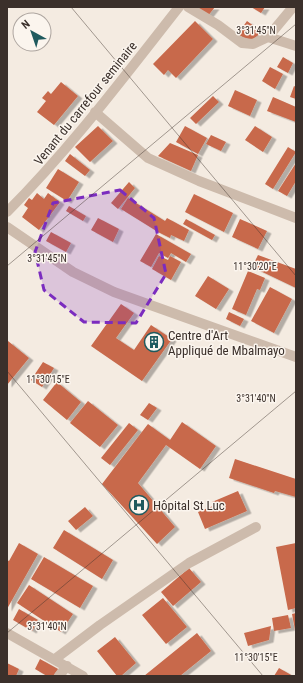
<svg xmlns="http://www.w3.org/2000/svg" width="303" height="683" viewBox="0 0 303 683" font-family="'Roboto Condensed',sans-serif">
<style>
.building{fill:#c8694b;filter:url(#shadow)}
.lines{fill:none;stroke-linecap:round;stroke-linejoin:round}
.minor{stroke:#cdbbac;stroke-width:10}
.marked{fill:#7b2cbf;fill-opacity:0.2;stroke:#7b2cbf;stroke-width:3;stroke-dasharray:8 5;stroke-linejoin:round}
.ticks{fill:none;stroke:#3b302b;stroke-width:1;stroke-opacity:0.45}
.labels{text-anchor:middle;stroke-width:3;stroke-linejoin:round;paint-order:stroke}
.street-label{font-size:13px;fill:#3b302b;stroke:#fbf5ee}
.poi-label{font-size:13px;fill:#3b302b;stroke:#fbf5ee;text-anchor:start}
.ticks-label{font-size:10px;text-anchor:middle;fill:#3b302b;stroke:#fbf5ee;stroke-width:3;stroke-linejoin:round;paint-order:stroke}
</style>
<defs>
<filter id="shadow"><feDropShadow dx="4.5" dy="2.5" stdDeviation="0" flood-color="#0004"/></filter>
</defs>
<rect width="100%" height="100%" fill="#f4ebe1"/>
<path class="building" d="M196,7H215L207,17Z
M251,7H265L261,13Z
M195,21L213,39L176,78L168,70L164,75L153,64Z
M247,21L262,32L252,40L237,35Z
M283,57L293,63L288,73L277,67Z
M270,67L283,74L275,89L262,81Z
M61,82L78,96L54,125L37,112L46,101L42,98L48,91L51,94Z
M294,86L296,87V99L290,97Z
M235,90L257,100L250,116L228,106Z
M213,96L219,102L196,124L190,118Z
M273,97L296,107V122L267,111Z
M98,126L113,141L90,162L75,147Z
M185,126L207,138L198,154L176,142Z
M255,126L272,137L263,152L245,140Z
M211,135L226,142L221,151L206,144Z
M170,143L198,155L191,171L158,156Z
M288,147L296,152L273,189L265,184Z
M70,154L90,170L85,176L65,161Z
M296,163V181L287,196L278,191Z
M58,169L79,182L67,201L46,188Z
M129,182L135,188L118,209L111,203Z
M37,193L44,199L48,193L60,202L39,230L22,217L28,208L24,205L29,198L32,200Z
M194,194L233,213L224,232L185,212Z
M128,198L165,221L167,218L189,230L184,241L171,235L170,238L158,232L121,209Z
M69,206L86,216L83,221L66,211Z
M98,218L119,229L113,242L91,230Z
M186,219L215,235L212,240L183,224Z
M240,219L267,231L258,249L232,237Z
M51,232L71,243L66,252L46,241Z
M156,234L191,254L186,262L171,253L168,258L159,253L151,267L140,261Z
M258,255L296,269V288L252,267Z
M159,256L168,260L170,256L181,262L171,280L152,269Z
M248,271L265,278L260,290L257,289L246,315L232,309Z
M208,276L229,289L216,309L195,296Z
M270,287L292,299L274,333L251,321Z
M121,304L134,313L116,338L134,350L151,325L172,339L142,381L91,346Z
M229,312L244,319L240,326L226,319Z
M8,341L29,358L7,385V343Z
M43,362L54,368L42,387L31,380Z
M57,382L81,402L67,420L43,400Z
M88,401L118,425L100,447L70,423Z
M149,403L157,408L148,420L140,415Z
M182,422L216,446L200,469L166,445L138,483L175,527L157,544L102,484L148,424L170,440Z
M129,423L138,430L110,465L101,458Z
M235,459L296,479V497L275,491L274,493L229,478Z
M238,491L247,511L205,529L198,512L213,506L212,502Z
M85,507L93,516L76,530L68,521Z
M64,530L113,560L102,579L53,548Z
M19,543L38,554L7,609V560L9,561Z
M296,543V608L288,610L276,547Z
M44,557L93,586L80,608L31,579Z
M189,568L201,582L173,606L161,592Z
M29,585L73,614L61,632L17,603Z
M163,598L187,627L166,644L142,615Z
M19,609L38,620L32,631L13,620Z
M296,613V630H295L292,614Z
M288,615L291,628L274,631L272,618Z
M271,626L269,640L248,646L244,633Z
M197,633L211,651L180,676H144Z
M115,637L136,663L121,676H117L97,651Z
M40,659L58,669L53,676H47L35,669Z
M7,663L19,669L16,676H7Z
M279,668L293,676H274Z"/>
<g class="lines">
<path class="minor" d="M188,7L218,25L242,43L253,44L268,37L296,46
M268,37L293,7
M95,112L148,158L199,181L296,218
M7,212C70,149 124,77 179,7
M7,227L73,272L114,292L296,357
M7,633L83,676
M55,659L100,625L189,563L256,527
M59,676L67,666"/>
</g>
<path class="marked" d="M120,190L154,218L166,274L136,323L84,322L44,290L35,252L53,203Z"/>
<path class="ticks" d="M71,7L296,276M7,266L296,24M7,371L263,676M7,633L296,391"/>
<defs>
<symbol id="building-ring" viewBox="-11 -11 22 22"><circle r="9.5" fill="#fbf5ee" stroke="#1f5a5e" stroke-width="1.5"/><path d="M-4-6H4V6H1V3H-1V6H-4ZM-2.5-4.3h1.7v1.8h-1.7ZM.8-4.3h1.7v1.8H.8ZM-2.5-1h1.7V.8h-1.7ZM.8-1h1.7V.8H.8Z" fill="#1f5a5e"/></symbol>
<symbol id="hospital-ring" viewBox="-11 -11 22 22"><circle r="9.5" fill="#fbf5ee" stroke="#1f5a5e" stroke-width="1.5"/><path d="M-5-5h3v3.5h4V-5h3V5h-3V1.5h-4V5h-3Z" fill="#1f5a5e"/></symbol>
</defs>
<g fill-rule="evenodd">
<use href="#building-ring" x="143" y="331" width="22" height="22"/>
<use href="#hospital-ring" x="128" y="494" width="22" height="22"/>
</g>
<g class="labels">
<g class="street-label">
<text transform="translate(85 103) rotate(-51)" y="5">Venant du carrefour seminaire</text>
</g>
<g class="poi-label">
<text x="168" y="340">Centre d'Art<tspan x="168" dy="15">Appliqué de Mbalmayo</tspan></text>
<text x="153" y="510">Hôpital St Luc</text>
</g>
</g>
<g class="ticks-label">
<text x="256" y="34">3°31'45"N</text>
<text x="47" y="262">3°31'45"N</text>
<text x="255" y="270">11°30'20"E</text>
<text x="48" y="383">11°30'15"E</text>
<text x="256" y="402">3°31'40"N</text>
<text x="47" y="630">3°31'40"N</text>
<text x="256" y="661">11°30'15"E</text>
</g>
<rect width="303" height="683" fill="none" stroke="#3b302b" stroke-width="16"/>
<g transform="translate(32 32) rotate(320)"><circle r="19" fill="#fbf5ee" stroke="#aea6a0"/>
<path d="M0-3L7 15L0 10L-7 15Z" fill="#1f5a5e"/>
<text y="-6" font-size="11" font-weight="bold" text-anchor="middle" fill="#3b302b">N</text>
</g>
</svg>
